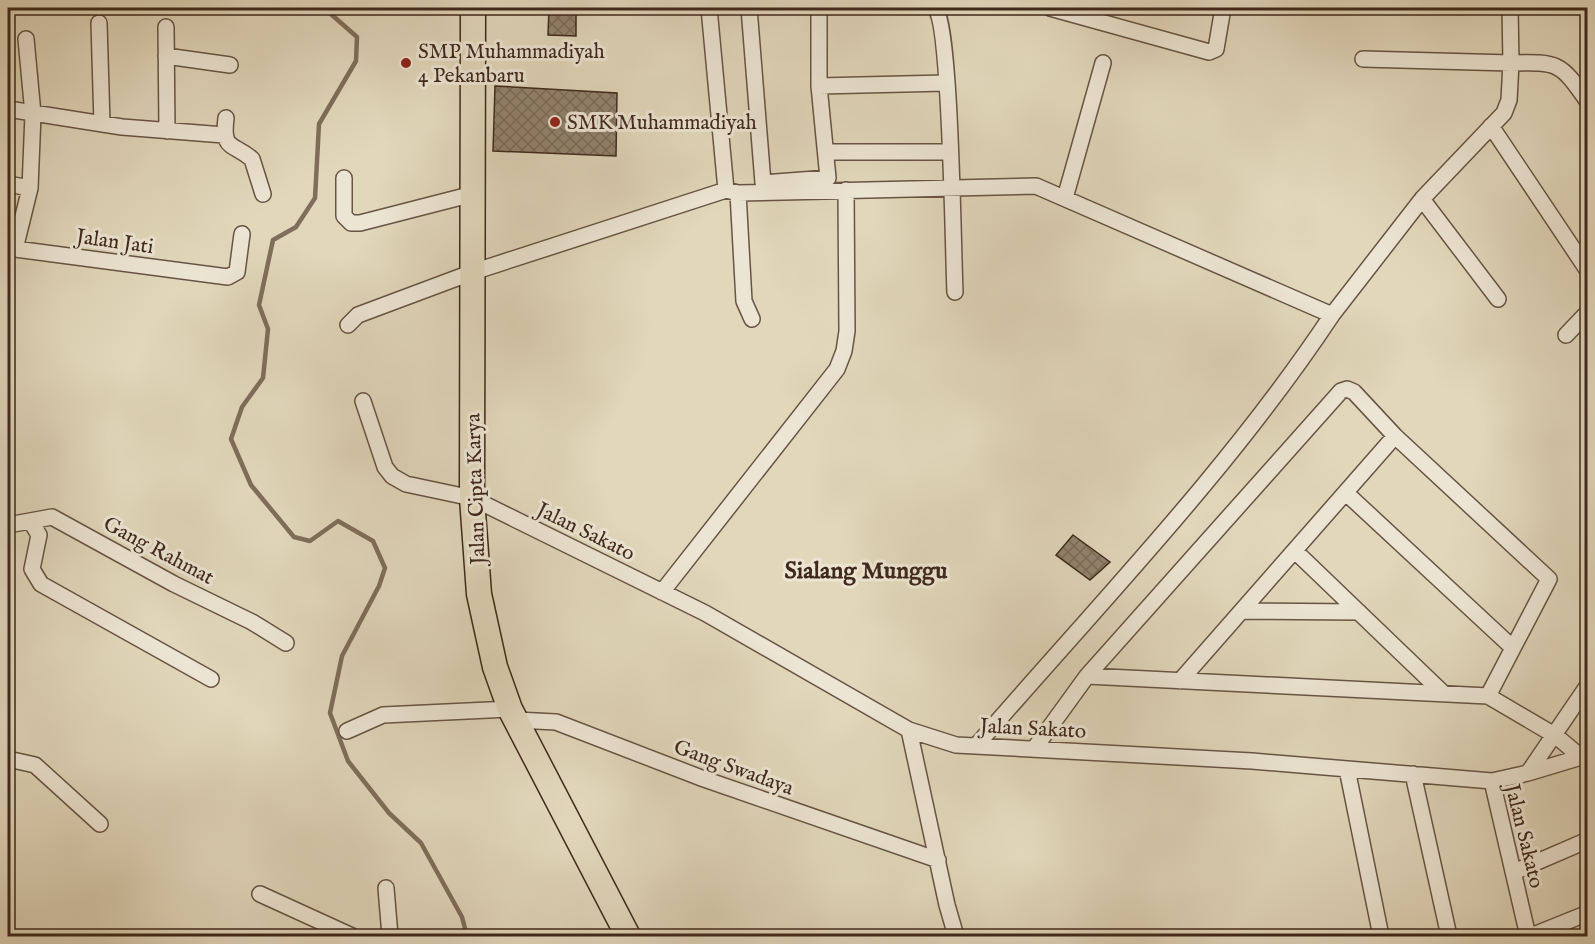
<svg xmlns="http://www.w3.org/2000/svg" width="1595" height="944" viewBox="0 0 1595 944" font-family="'IM FELL English',serif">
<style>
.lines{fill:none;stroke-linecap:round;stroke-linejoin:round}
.stream{stroke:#7f6e5b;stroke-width:4.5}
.building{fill:url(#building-cross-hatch);stroke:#3f291c;stroke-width:1.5}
.street-casing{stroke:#685444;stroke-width:18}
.primary-casing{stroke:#3f291c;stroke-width:27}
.street{stroke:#ece5d3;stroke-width:15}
.primary{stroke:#e1d7bb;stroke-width:24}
.poi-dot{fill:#8f2418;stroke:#ece5d3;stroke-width:2}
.labels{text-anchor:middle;stroke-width:6;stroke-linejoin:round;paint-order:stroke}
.poi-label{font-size:21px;fill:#3f291c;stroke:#ece5d3;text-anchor:start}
.street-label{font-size:21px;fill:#3f291c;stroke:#ece5d3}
.quarter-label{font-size:24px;font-weight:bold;fill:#3f291c;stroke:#ece5d3}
</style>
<defs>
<pattern id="building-cross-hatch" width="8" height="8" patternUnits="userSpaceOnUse" patternTransform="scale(1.5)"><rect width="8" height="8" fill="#93836f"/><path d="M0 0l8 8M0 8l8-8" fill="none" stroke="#796b5a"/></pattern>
</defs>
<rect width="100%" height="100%" fill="#e1d7bb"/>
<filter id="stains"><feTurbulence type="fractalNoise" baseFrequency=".00333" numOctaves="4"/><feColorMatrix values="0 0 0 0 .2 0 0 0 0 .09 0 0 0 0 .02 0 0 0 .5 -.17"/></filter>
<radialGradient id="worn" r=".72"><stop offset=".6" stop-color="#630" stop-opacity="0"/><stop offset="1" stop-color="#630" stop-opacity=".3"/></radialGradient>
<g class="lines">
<path class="stream" d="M324,8L357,37L356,61L319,124L315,198L296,227L273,240L259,305L268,329L263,378L242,407L231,439L251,485L294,537L310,541L338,521L373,541L385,568L379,586L342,656L330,713L348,761L389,813L421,843L462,917L467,936"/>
</g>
<path class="building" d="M549,8H576V36L548,35Z
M495,86L617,93L616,156L493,151Z
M1073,535L1110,562L1090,580L1056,555Z"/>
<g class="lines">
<defs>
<path id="street" d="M709,8L726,190
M749,8L763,183L828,178L819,86V8
M935,8C951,25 953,252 955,292
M1050,8L1209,52L1216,49L1223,8
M99,23L102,124
M166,27L167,131
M26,39L33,114L30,188
M166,56L230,65
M1363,59L1511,63L1510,8
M819,86L946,83
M8,109L122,127L224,135
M226,118C222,151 232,142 252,159L263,194
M1491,126L1588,271
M826,152H950
M344,178V216L351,223H360L473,194
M8,184L30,188L15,249
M738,193L744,301L752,319
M1065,198L1103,63
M1422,199L1498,299
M8,248L228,277L237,272L242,234
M348,325L358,315L473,272L726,190L738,193L1036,186L1332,315L1422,199L1504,113L1509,100L1511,63C1559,62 1560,62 1588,102
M1566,335L1588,312
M363,401L385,467L392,476L406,484L472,498L705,613L909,730L956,745L1252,761L1492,781L1528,936
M1346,493L1513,648
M31,522L39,535L32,569L41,584L211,679
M8,525L52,517L174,584L252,622L286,643
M1295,551L1444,694
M662,592L837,369L844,351L847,331L846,190
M1242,611L1359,612
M1087,676L1488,696L1556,736L1582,758
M1180,681L1395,436
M516,720L556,722L704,779L938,860
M909,730L947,905L956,936
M347,731L383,715L510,709
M976,746C1097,606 1229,470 1332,315
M1034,749L1087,676L1341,391L1347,389L1354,392L1395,436L1549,579L1488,696
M8,759L35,765L100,824
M1347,769L1381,936
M1528,773L1588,755
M1413,774L1449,936
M1492,781L1528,773L1588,685
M1514,872L1588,840
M386,888L390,936
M260,894L352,936
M1531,936L1588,913"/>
<path id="primary" d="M473,8L472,498L479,594L495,667L510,709L628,936"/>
</defs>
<use href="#street" class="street-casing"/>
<use href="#primary" class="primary-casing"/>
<use href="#street" class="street"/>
<use href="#primary" class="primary"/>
</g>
<g class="poi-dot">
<circle cx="406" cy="63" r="6"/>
<circle cx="555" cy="122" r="6"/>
</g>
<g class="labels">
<g class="poi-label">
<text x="418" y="58">SMP Muhammadiyah<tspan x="418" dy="24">4 Pekanbaru</tspan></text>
<text x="567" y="129">SMK Muhammadiyah</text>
</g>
<g class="street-label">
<text transform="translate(115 241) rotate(8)" y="7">Jalan Jati</text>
<text transform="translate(475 489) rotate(-92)" y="7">Jalan Cipta Karya</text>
<text transform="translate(586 531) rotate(26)" y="7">Jalan Sakato</text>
<text transform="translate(159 550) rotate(28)" y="7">Gang Rahmat</text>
<text transform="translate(1033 728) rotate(3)" y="7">Jalan Sakato</text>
<text transform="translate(734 767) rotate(20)" y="7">Gang Swadaya</text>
<text transform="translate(1525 836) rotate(76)" y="7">Jalan Sakato</text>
</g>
<g class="quarter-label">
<text x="866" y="578">Sialang Munggu</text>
</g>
</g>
<rect width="1595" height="944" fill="none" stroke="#e1d7bb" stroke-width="30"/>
<rect x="9" y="9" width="1577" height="926" fill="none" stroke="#3f291c" stroke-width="3"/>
<rect x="15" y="15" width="1565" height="914" fill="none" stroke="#3f291c" stroke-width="1.5"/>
<rect width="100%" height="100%" filter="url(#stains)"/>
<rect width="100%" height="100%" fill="url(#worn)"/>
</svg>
